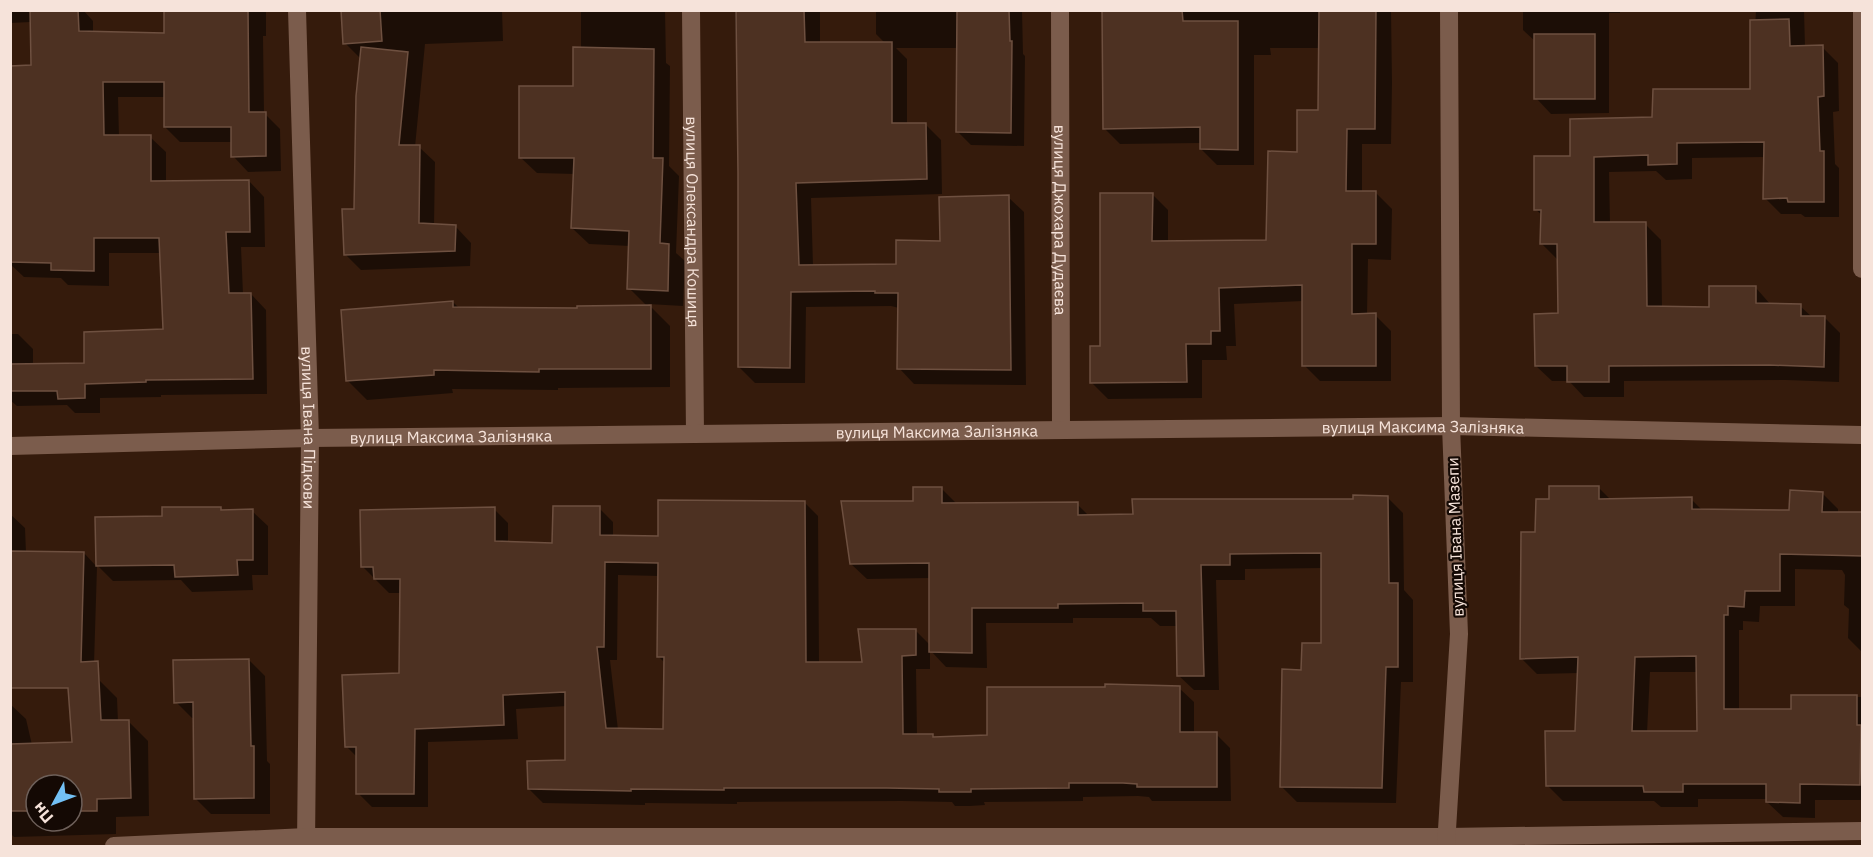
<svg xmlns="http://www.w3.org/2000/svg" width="1873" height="857" viewBox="0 0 1873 857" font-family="'IBM Plex Sans',sans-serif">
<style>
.shadow{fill:#0007;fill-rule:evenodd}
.building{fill:#4d3122;stroke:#6e5040;stroke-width:1.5;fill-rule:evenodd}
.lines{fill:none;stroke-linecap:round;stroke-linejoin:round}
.street{stroke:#7b5c4c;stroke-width:18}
.secondary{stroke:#7b5c4c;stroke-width:18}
.labels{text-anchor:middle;stroke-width:4.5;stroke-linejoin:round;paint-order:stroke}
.street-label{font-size:16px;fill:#f6e3da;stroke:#140904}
</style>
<rect width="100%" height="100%" fill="#351b0c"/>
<path class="shadow" d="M10,10H83L93,21V33L165,34V10H266V36H263L264,113L280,129L281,171L248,172L233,156V142H180L165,127V97H118L119,137H150L166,152V183L249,181L264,197L265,247H241L243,294H251L266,310L267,394L161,395V397L100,398V413H75L67,405L17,406L10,400V334H18L33,349V365L86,364L164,331L161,253H109V286L68,285L61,278L24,277L10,264V67H32L31,22L10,23Z
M343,10H502L503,41L425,44L415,147H419L435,162L434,226L456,227L471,243L470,266L361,270L346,255L356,210L361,59L345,43Z
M581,10H665L666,63L670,66L669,166L679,176L676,253L685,261L683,306L648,304L670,326V387L558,388V390L452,389L453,393L367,400L348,381L453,302L459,308L578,310L648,307L629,288L630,246L589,244L572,228L575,174L537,173L520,157L574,87L581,49Z
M735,10H820V43H885L876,34V10H1022L1023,54L1025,56L1024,146L971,145L957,131L958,48H896L907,59V124H925L941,140L942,194L811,198L813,266L898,265L942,242L1008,197L1024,212L1026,385L914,384L899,368V308L891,306L806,307L805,383H755L739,367L740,173Z
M1103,10H1391L1392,83L1391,144H1362V193H1376L1392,209L1391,260L1368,259L1367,315H1375L1391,331V381H1320L1304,365L1303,301L1234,304L1236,346H1226L1227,360H1202V398L1108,399L1092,383L1152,194L1168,210V242H1268L1299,153L1320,112V48H1270L1271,55H1254V165H1217L1201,149V143L1120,144L1104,128Z
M1523,10H1620V13H1609V113L1551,114L1536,98V42L1523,30Z
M1756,10H1804L1805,47H1822L1838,63L1839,111L1833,112L1835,164L1839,168V217H1805L1801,214H1781L1765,198V157L1692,158V179L1666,180L1656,171L1609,172L1610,223L1645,224L1661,240L1662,308H1711L1756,288L1771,305L1800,306L1812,317H1824L1840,333L1839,382L1786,380L1624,381V397H1584L1569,381H1552L1536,366L1560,315L1557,259L1542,244V215L1535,209L1572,158L1653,118L1752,90Z
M1598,487L1611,500L1691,499L1703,511H1790L1822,493L1838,509V513H1862V652L1848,638L1849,609L1844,605L1845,575L1842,570L1795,569V606H1760L1759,622L1743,621V630H1739V711H1793V696L1862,697V800H1815V818L1783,817L1767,802V799H1698V807H1661L1654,801H1563L1547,785L1577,733L1579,673L1537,674L1521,658L1537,533L1551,501ZM1650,672H1698V733H1647Z
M942,489L957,504H1077L1089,516L1134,515L1387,497L1403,513L1404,590L1413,600V682H1401L1396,803L1297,802L1282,787L1303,671L1323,645L1322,568L1245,569V580H1216L1219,690H1194L1178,675L1177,626H1160L1151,618H1073V623H986L987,668L946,667L930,650V669H916L917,735H933L936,739L988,737L1179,688L1194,702V734H1216L1230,748L1231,801H1152L1149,797L1138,796L1083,797V801L984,802L985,805L970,806H955L952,802L902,801L737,802V804L645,803V805L543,803L529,789L566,762L567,706L516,709L518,739L428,742V807H372L358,793V758L346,746L401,675V593H389L362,566L494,509L508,523V543L554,544L599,508L613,522V537H659L804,502L818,516L819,664H864L915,630L931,646V578L867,579L851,564L915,502ZM618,575L659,576V657L665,663L664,730H618L610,660H617Z
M220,508L223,511H252L268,526V575H252L253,590L192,592L181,580L113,581L98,566L163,517Z
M10,514L25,528L26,553H84L97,567L94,664L10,662Z
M249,660L265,676L267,761L270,764V814H211L195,798L194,718H192L176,702Z
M98,679L117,698L118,722H129L148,741L149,816L116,817V834L14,837L10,833V704L26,719L32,745L73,744ZM36,785H72V821H36Z"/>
<path class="building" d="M30,10H78L79,31L164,33V10H248L249,112H266V156L231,157V127H164V82H103L104,135H151V181L249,180L250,232H226L229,293H251L253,379L146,380V382L85,384V398L58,399L57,391H10V364L84,363V332L163,329L159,238H94V271L51,270V263L10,262V66L31,65Z
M341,10H380L382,41L343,44Z
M736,10H804L805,42H892V123H926L927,179L796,183L799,265L896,264V240L940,241L939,197L1009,195L1011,370L897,369L898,293H875V291L791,292L790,368L738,367V173Z
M957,10H1009L1010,41H1012L1011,133L956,132Z
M1102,10H1182L1183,21H1238V150L1200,149V127L1103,129Z
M1319,10H1376L1375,129H1347L1346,191H1376V244H1352V314L1376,313V366H1302V285L1219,288L1220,331H1211V344H1186L1187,382L1090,383V346H1100V193H1153L1152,241L1266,240L1268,151L1297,152V110H1318Z
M1789,19L1790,46L1823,45L1824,96L1818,97L1820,151H1824V202H1788L1787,198L1763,199L1764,142L1677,143V164L1648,165V155L1594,157V222H1646L1647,306L1709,307V286H1756V303L1801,304V316H1825L1824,367L1769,365L1609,366V382H1567V366H1535L1534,314L1558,313L1557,244H1540L1541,210H1534V156H1570V119L1652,117L1653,89H1750V20Z
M1534,34H1595V99H1534Z
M361,47L408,52L399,145H420L419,223L456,225L455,251L344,255L342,209H354L356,96Z
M573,47L654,49L653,158H663L660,243L669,244L668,291L627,289L629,231L571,228L574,158H519V86H573Z
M453,301V307L577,308V306L651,305V369H539V372L434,370V375L346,381L341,310Z
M1549,486H1599V499L1692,497V509L1789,510L1790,490L1823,492L1822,512H1863V556L1780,554V591H1745L1744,607L1728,606V615H1724V709H1791V695H1857V725H1861L1860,785L1800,784V803L1766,802V784H1683V792H1644L1643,786H1546L1545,731H1575L1578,657L1520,659L1521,532H1535L1536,499H1549ZM1696,656L1697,731H1632L1635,657Z
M913,487H942V503L1078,502V515L1133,514L1132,499H1353V495L1388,496L1389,583H1398V667H1386L1382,788L1280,787L1282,669L1301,670L1302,643H1321V553L1230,554V565H1201L1204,676H1177L1176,611H1143V603L1058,604V608H972V653L929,652V563L850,564L841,501H913Z
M658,500L805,501L806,662H862L858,629H916V655L902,656L903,734H933V737L987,735V687H1105V684L1180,686V732H1217V787H1137V784L1123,783H1069V788L971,789V792H939V789L887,788H724V790L631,789V791L528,789L527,761L565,760V692L503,695L504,725L415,729L414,794H356V747H345L342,675L399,673L400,579H374L373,567H361L360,510L495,507V541L552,543L553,506H600V535L658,536ZM605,562L658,563L657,657H664L663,729L606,728L597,647H604Z
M162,507H221V510L253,509V560H237L238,575L175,577L174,565L96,566L95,517L162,516Z
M10,551L84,552L81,662L98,661L101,720H129L131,798L97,799V811H72V785H36V811H10V744L72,742L68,688H10Z
M249,659L251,746H254V798L194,799L193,702L174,703L173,660Z"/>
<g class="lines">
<g class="street">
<path id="s1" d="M297,10L310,438L306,846"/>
<path id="s2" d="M691,10L695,434"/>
<path id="s3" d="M1060,10L1061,429"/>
<path d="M1862,10V269"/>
<path d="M114,846L306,837H1447L1862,831"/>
</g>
<g class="secondary">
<path id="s4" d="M10,446L310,438L1451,426L1862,435"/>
<path d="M1446,846L1459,634L1451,426L1449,10"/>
</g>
</g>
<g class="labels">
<g class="street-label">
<text dy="6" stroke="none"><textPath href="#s3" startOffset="210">вулиця Джохара Дудаєва</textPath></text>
<text dy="6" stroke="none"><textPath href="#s2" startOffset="212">вулиця Олександра Кошиця</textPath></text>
<text dy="6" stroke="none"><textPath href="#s1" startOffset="418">вулиця Івана Підкови</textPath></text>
<text dy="6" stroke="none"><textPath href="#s4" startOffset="1413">вулиця Максима Залізняка</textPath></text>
<text dy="6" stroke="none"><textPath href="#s4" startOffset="927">вулиця Максима Залізняка</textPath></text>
<text dy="6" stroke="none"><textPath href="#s4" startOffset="441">вулиця Максима Залізняка</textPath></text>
<text transform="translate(1455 537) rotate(-92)" y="6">вулиця Івана Мазепи</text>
</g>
</g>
<rect width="1873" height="857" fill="none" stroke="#f6e3da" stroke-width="24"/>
<g transform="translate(54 803) rotate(229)"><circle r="28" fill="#140904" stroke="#6e605a" stroke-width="1.5"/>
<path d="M0-4.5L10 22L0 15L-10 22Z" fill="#73c1f6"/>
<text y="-9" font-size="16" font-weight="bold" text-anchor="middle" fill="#f6e3da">Пн</text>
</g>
</svg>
